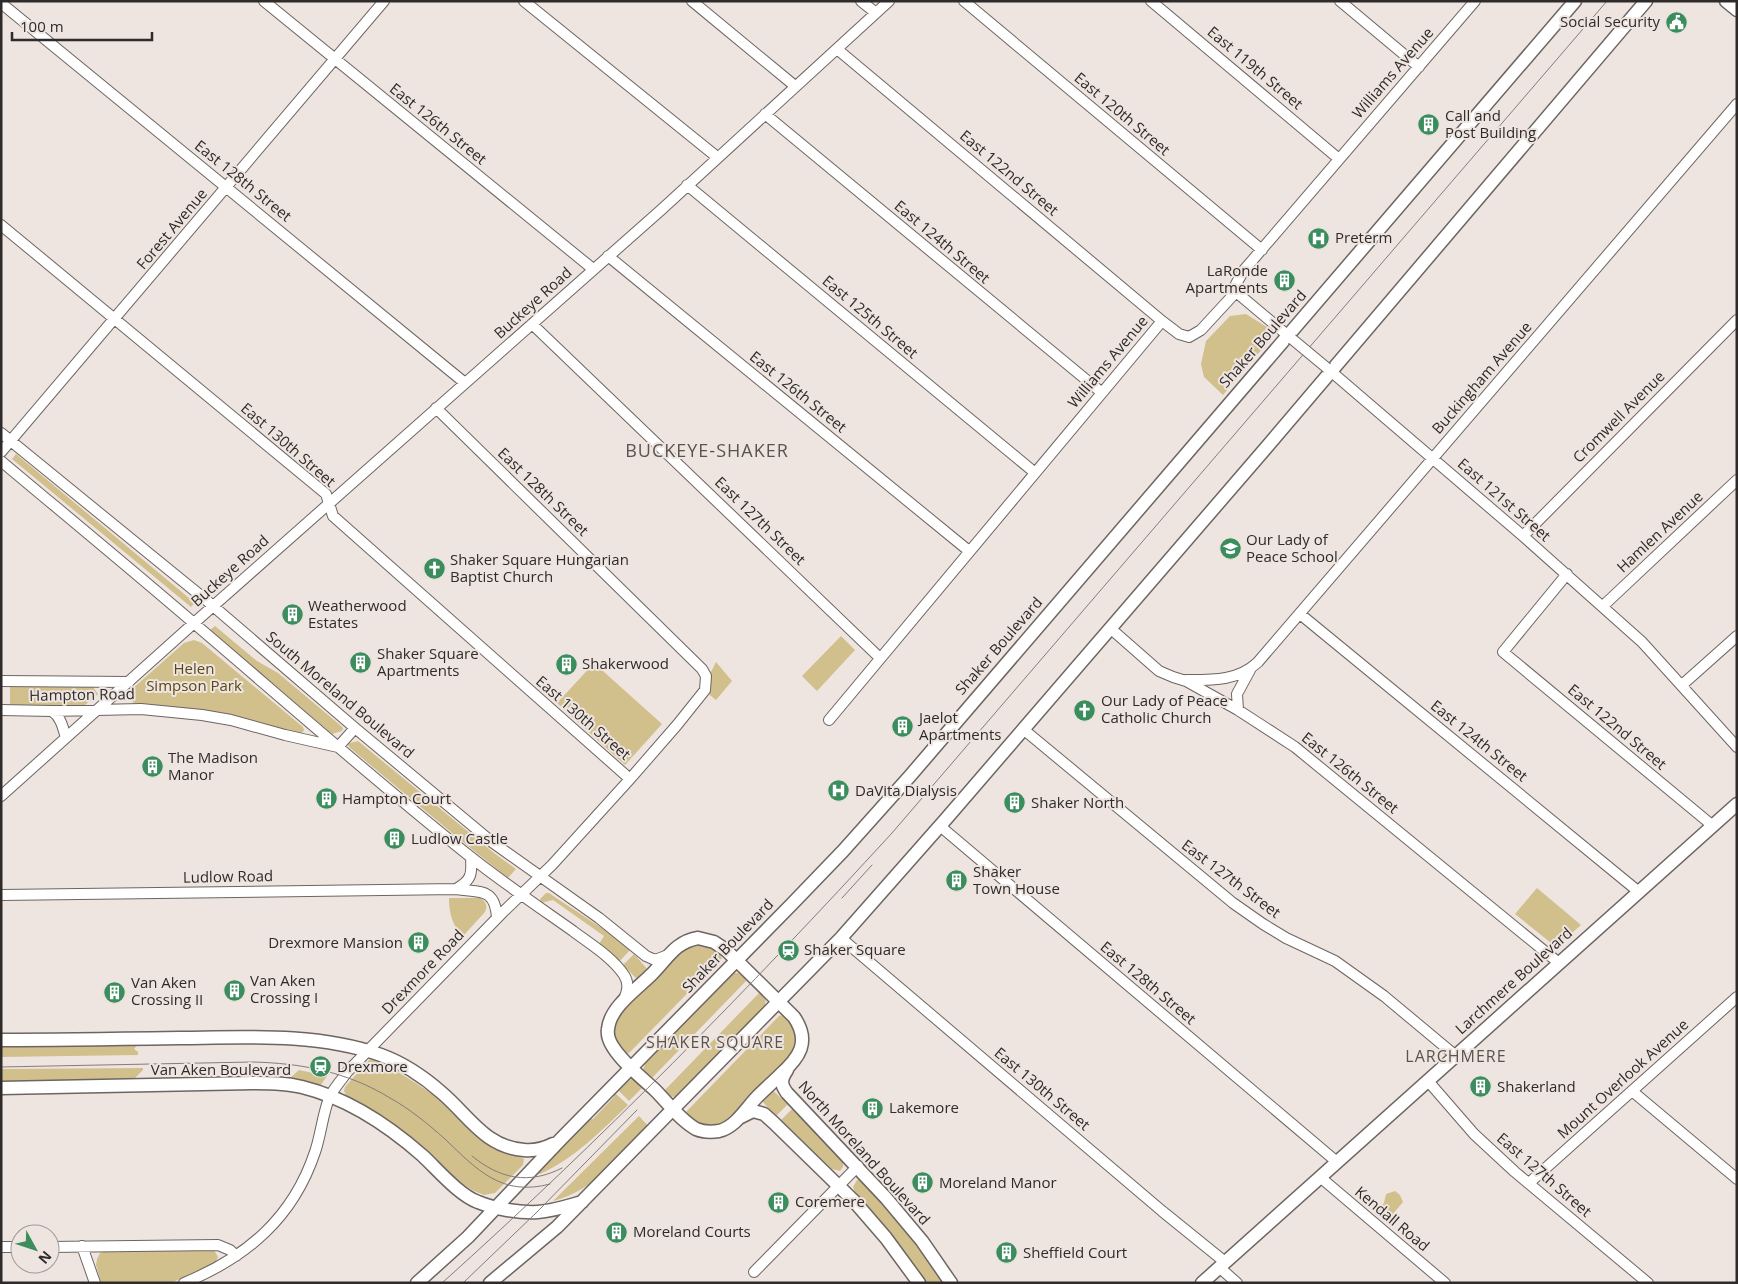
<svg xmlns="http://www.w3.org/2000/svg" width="1738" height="1284" viewBox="0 0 1738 1284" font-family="'Open Sans',sans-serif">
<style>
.green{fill:#d1bf8c}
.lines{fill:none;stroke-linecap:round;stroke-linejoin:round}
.minor-casing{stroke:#6d6561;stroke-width:12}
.major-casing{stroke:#6d6561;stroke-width:15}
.minor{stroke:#fff;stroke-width:10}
.major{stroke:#fff;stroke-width:12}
.tram{stroke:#837c7a;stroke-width:1}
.minor-bridge-casing{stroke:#6d6561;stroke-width:12;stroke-linecap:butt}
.minor-bridge{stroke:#fff;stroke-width:10}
.labels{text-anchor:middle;stroke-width:4;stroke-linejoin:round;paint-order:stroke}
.poi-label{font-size:15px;fill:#2f2b2a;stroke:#eee5e0;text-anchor:start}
.street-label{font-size:15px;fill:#2f2b2a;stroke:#eee5e0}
.park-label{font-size:15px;fill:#584816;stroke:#eee5e0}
.neighbourhood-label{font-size:16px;letter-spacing:1px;fill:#5b534f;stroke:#eee5e0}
.quarter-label{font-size:18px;letter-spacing:1px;fill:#5b534f;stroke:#eee5e0}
</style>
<rect width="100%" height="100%" fill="#eee5e0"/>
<path class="green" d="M1246,314L1270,329L1273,336L1223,395L1204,377L1201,364L1206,341L1230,316Z
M16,454L195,603L191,607L12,459Z
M215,626L257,661L278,673L340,725L343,728L342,731L332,734L210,630Z
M841,636L855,650L817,691L802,676Z
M194,640L202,643L303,727L304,730L302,733L297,736L245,718L217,712L134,703L130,699L131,690L184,643Z
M716,662L732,681L716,700L706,692L710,674Z
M594,663L662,724L625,765L557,703Z
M88,686L93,687L98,694L85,705L10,706V687Z
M358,741L494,853L516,869L508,878L458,838L350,748L348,745L350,743Z
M1537,888L1581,925L1556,947L1515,914Z
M546,893H549C576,912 605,928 630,950L619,962L599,944L604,936L553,900L541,903L540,899Z
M449,898H480C486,901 488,906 485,912L463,936C452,926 449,912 449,898Z
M699,945C709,945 718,948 722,958L630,1052L626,1055C620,1046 612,1038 614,1027C616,1009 670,963 684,948Z
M634,954L649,971L638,980L623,965Z
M734,973H739L747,980L650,1080L643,1070L645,1064Z
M760,992L766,998L765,1006L678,1097C671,1097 668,1096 663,1092Z
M782,1015C791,1023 797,1033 794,1046C791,1060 739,1109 726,1120C711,1128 696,1126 686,1112L779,1016Z
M138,1044L134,1049L138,1052V1055L1,1057V1045Z
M369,1060C381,1060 392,1068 401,1074C416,1083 432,1093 446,1105C461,1118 474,1136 491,1147C501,1154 514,1152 524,1159L523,1165L495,1193L484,1195L472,1190L457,1180L423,1147L400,1128L346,1095L344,1091L345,1087Z
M143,1068V1070L132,1081L1,1083V1069Z
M299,1070L327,1076L320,1086L291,1081L290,1078Z
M631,1079H635L643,1087L629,1101L618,1090Z
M771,1089L788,1104L776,1116L761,1100Z
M615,1093L628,1105C601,1131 574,1159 540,1174L536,1173L590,1119H593L614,1097L613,1095Z
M792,1109L843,1160V1167L840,1171L832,1169L781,1120Z
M639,1116L649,1127C620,1157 595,1190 553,1201Z
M857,1180H861L866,1182L920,1248L944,1283H927L890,1233L855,1192L853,1187Z
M1395,1191L1400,1195L1403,1202L1386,1222L1375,1213L1384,1203L1386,1194Z
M109,1250H214L218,1257L215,1263L171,1283H101L96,1265L97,1259L100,1253Z"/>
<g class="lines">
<defs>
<path id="minor" d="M264,1L593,269
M524,1L717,157
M692,1L795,86
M861,1L876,13
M964,1L1262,250
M1151,1L1339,159
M1340,1L1419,67
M1,3L465,383
M837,49L1162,321L1179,334L1189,337L1201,330L1236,292V284L1244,270L1475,1
M765,114L1101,392
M687,185L1034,472
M1,225L326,494L333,516L630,779
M608,256L969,551
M1236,292L1292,339
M532,324L880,658
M1327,368L1523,536L1642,642L1737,747
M1,433L206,600L355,728L492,842L599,918L646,956L655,960L668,955
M1,452L384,1
M1,461C69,518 137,574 203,631C292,707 380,785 472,858C505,884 539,907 573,931C590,944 612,957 624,975C629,983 628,990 624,999
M1523,536L1737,320
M1567,574L1503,652L1713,826
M1603,606L1737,480
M1300,614L1639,892
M1110,628L1159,671L1173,677L1186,681L1238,710L1295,747L1559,963
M1186,680C1212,680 1238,681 1258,662L1737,104
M1,681L129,682
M1682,685L1737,636
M1,710L52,711L141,709L202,715L231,720L285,735L338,747L355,728
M1238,710L1237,694L1250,670
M52,711C61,717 63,728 66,738
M829,720L1162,321
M1023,729L1233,903L1263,924L1286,938L1335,961L1384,996L1456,1056
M1,796L194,623L661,210L889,1
M940,826L1337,1162
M456,889C472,880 472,874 471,857
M1,895L456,889C480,893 495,887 497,918
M841,938L1162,1211L1225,1262
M1428,1081L1474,1134L1515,1172L1648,1283
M1632,1091L1737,1179
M1320,1177L1445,1283
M1529,1183L1737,997
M82,1246L95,1283
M1,1247H20
M50,1247L218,1245L230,1250L236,1256
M1219,1267L1237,1283
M754,1272L858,1166
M184,1283C247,1257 293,1218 315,1152C321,1135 323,1111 330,1096C335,1087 342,1079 348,1071L503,912L552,865L630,779L677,725L705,690L706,676L702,669L436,408"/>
<path id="major" d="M1726,1L1737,10
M698,938L714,942L726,950L794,1017C811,1042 799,1058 780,1075C773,1082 765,1089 758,1096C746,1108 736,1127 719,1131C712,1132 703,1132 696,1129C680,1120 668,1103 655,1090C641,1077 623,1063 613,1047C609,1041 607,1035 608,1029C610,1007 637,989 652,974C668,958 675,942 698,938Z
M1,1040C62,1040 122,1039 183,1038C249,1037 318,1033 381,1055C403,1063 425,1078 442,1093C469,1116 485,1147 524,1150C534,1151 543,1149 553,1144
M787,1070C781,1079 780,1084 787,1093L886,1198L922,1241L951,1283
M1,1088L253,1083C270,1083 286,1083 302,1087C347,1098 389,1126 423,1156C438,1170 459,1195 478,1202C495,1209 519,1213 538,1212C553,1211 568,1206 582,1202
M741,1117L753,1111L764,1114L774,1123L854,1201L886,1238L919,1283
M417,1283L468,1237L561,1139L791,905L843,851L910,776L1575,1
M490,1283L557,1227L841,938L946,819L1265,449L1646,1
M1202,1283L1737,804"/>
</defs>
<use href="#minor" class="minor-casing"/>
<use href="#major" class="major-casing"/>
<use href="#minor" class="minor"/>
<use href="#major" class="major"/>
<path class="tram" d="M842,898L872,865
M1,1067L252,1062C301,1063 348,1072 390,1098C410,1109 428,1124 445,1139C477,1170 502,1197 550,1184
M472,1156C500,1179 529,1185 562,1168
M442,1283C600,1141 748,990 892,833L1607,1
M463,1283L537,1212L637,1110"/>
<defs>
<path id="minor-bridge" d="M1292,339L1327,368"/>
</defs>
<use href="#minor-bridge" class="minor-bridge-casing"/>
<use href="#minor-bridge" class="minor-bridge"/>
</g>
<defs>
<symbol id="civic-disc" viewBox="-11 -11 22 22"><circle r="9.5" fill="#3b8d5e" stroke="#eee5e0"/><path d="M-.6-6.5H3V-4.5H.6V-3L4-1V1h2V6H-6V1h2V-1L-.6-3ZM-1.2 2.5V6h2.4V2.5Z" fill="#fff"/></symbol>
<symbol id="building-disc" viewBox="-11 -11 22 22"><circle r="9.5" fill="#3b8d5e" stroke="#eee5e0"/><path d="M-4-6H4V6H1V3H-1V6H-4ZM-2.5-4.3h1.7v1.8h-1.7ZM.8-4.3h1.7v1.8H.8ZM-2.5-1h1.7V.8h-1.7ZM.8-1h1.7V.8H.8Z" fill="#fff"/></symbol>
<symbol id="hospital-disc" viewBox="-11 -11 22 22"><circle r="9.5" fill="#3b8d5e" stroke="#eee5e0"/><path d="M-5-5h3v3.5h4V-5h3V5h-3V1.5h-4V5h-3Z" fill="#fff"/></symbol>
<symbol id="school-disc" viewBox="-11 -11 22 22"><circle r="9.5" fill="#3b8d5e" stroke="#eee5e0"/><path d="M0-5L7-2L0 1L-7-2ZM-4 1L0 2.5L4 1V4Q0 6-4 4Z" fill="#fff"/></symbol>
<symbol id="church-disc" viewBox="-11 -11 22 22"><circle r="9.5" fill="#3b8d5e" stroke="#eee5e0"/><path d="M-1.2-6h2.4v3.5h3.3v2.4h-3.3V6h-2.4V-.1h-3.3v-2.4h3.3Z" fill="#fff"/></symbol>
<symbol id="station-disc" viewBox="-11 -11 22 22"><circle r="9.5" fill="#3b8d5e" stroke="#eee5e0"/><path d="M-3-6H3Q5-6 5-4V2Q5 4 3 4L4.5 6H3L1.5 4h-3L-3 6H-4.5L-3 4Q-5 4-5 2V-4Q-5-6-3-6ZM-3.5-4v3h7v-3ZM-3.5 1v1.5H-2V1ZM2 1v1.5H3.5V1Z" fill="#fff"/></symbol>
</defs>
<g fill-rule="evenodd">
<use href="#civic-disc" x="1664" y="10" width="25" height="25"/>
<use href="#building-disc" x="1416" y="112" width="25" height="25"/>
<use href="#hospital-disc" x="1306" y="226" width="25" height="25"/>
<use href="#building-disc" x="1272" y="268" width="25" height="25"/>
<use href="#school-disc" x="1218" y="536" width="25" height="25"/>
<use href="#church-disc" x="422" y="556" width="25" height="25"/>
<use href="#building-disc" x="280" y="602" width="25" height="25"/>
<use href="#building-disc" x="348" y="650" width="25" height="25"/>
<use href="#building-disc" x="554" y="652" width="25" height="25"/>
<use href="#church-disc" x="1072" y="698" width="25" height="25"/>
<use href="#building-disc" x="890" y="714" width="25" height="25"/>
<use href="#building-disc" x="140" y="754" width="25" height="25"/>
<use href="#hospital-disc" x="826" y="778" width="25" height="25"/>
<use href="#building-disc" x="314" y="786" width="25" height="25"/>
<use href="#building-disc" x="1002" y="790" width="25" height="25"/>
<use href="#building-disc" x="382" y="826" width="25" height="25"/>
<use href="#building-disc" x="944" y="868" width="25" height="25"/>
<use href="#building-disc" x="406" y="930" width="25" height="25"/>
<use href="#station-disc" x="776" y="938" width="25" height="25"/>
<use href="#building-disc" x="222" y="978" width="25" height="25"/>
<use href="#building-disc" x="102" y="980" width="25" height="25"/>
<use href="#station-disc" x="308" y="1054" width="25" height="25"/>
<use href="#building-disc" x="1468" y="1074" width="25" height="25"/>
<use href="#building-disc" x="860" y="1096" width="25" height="25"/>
<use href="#building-disc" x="910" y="1170" width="25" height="25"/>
<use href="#building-disc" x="766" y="1190" width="25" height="25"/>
<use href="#building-disc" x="604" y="1220" width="25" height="25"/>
<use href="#building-disc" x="994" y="1240" width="25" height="25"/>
</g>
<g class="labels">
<g class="poi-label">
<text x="1660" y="27" text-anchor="end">Social Security</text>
<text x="1445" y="121">Call and<tspan x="1445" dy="17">Post Building</tspan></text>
<text x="1335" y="243">Preterm</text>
<text x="1268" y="276" text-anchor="end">LaRonde<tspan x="1268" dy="17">Apartments</tspan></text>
<text x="1246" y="545">Our Lady of<tspan x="1246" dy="17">Peace School</tspan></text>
<text x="450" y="565">Shaker Square Hungarian<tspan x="450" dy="17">Baptist Church</tspan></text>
<text x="308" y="611">Weatherwood<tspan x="308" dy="17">Estates</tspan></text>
<text x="377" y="659">Shaker Square<tspan x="377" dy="17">Apartments</tspan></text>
<text x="582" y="669">Shakerwood</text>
<text x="1101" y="706">Our Lady of Peace<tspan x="1101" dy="17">Catholic Church</tspan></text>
<text x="919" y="723">Jaelot<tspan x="919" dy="17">Apartments</tspan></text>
<text x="168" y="763">The Madison<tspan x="168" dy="17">Manor</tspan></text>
<text x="855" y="796">DaVita Dialysis</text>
<text x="342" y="804">Hampton Court</text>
<text x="1031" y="808">Shaker North</text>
<text x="411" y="844">Ludlow Castle</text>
<text x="973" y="877">Shaker<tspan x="973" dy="17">Town House</tspan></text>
<text x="403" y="948" text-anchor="end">Drexmore Mansion</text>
<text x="804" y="955">Shaker Square</text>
<text x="250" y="986">Van Aken<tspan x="250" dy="17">Crossing I</tspan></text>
<text x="131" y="988">Van Aken<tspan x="131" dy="17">Crossing II</tspan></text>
<text x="337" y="1072">Drexmore</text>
<text x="1497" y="1092">Shakerland</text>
<text x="889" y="1113">Lakemore</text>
<text x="939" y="1188">Moreland Manor</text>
<text x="795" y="1207">Coremere</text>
<text x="633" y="1237">Moreland Courts</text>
<text x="1023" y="1258">Sheffield Court</text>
</g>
<g class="street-label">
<text transform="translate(1255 68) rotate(40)" y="5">East 119th Street</text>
<text transform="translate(1393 73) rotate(-49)" y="5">Williams Avenue</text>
<text transform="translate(1122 114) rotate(40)" y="5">East 120th Street</text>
<text transform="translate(438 124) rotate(39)" y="5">East 126th Street</text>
<text transform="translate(1009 173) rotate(40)" y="5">East 122nd Street</text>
<text transform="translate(243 181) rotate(39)" y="5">East 128th Street</text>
<text transform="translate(172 229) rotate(-50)" y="5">Forest Avenue</text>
<text transform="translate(942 242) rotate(40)" y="5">East 124th Street</text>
<text transform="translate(533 303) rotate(-42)" y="5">Buckeye Road</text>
<text transform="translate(870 317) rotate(40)" y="5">East 125th Street</text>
<text transform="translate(1263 339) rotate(-49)" y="5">Shaker Boulevard</text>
<text transform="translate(1108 362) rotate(-50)" y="5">Williams Avenue</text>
<text transform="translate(1482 378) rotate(-49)" y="5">Buckingham Avenue</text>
<text transform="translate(798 392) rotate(39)" y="5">East 126th Street</text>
<text transform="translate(1619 417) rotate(-45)" y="5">Cromwell Avenue</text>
<text transform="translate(288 445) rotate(41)" y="5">East 130th Street</text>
<text transform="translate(543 492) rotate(44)" y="5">East 128th Street</text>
<text transform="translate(1504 500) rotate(41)" y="5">East 121st Street</text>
<text transform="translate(760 521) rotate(44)" y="5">East 127th Street</text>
<text transform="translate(1660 532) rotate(-43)" y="5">Hamlen Avenue</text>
<text transform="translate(230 571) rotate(-42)" y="5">Buckeye Road</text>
<text transform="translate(999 646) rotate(-49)" y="5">Shaker Boulevard</text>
<text transform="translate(82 695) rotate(-1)" y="5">Hampton Road</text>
<text transform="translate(340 695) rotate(40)" y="5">South Moreland Boulevard</text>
<text transform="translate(583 718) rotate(41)" y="5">East 130th Street</text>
<text transform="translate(1617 727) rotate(40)" y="5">East 122nd Street</text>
<text transform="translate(1479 741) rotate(39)" y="5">East 124th Street</text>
<text transform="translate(1350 773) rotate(39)" y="5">East 126th Street</text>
<text transform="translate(228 877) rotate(-1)" y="5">Ludlow Road</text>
<text transform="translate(1231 879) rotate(37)" y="5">East 127th Street</text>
<text transform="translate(728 946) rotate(-46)" y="5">Shaker Boulevard</text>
<text transform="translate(423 972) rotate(-46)" y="5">Drexmore Road</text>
<text transform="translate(1514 981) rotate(-42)" y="5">Larchmere Boulevard</text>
<text transform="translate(1148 983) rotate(40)" y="5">East 128th Street</text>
<text x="221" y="1075">Van Aken Boulevard</text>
<text transform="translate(1623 1079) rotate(-42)" y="5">Mount Overlook Avenue</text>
<text transform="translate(1042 1089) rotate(40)" y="5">East 130th Street</text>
<text transform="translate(864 1153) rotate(48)" y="5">North Moreland Boulevard</text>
<text transform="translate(1544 1175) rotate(41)" y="5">East 127th Street</text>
<text transform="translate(1392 1219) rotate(40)" y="5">Kendall Road</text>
</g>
<g class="park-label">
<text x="194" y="674">Helen<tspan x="194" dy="17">Simpson Park</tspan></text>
</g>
<g class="neighbourhood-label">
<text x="715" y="1048">SHAKER SQUARE</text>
<text x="1456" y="1062">LARCHMERE</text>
</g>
<g class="quarter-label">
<text x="707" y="457">BUCKEYE-SHAKER</text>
</g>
</g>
<rect width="1738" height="1284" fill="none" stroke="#2f2b2a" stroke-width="5"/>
<g transform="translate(35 1249) rotate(130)"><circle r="24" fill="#eee5e0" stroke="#a29b97"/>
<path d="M0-4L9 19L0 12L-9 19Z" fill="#3b8d5e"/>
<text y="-8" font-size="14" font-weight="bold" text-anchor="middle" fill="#2f2b2a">N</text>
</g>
<path d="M12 32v8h140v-8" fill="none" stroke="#2f2b2a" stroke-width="2.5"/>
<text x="20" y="32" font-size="15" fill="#2f2b2a" stroke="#eee5e0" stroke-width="4" paint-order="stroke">100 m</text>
</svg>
